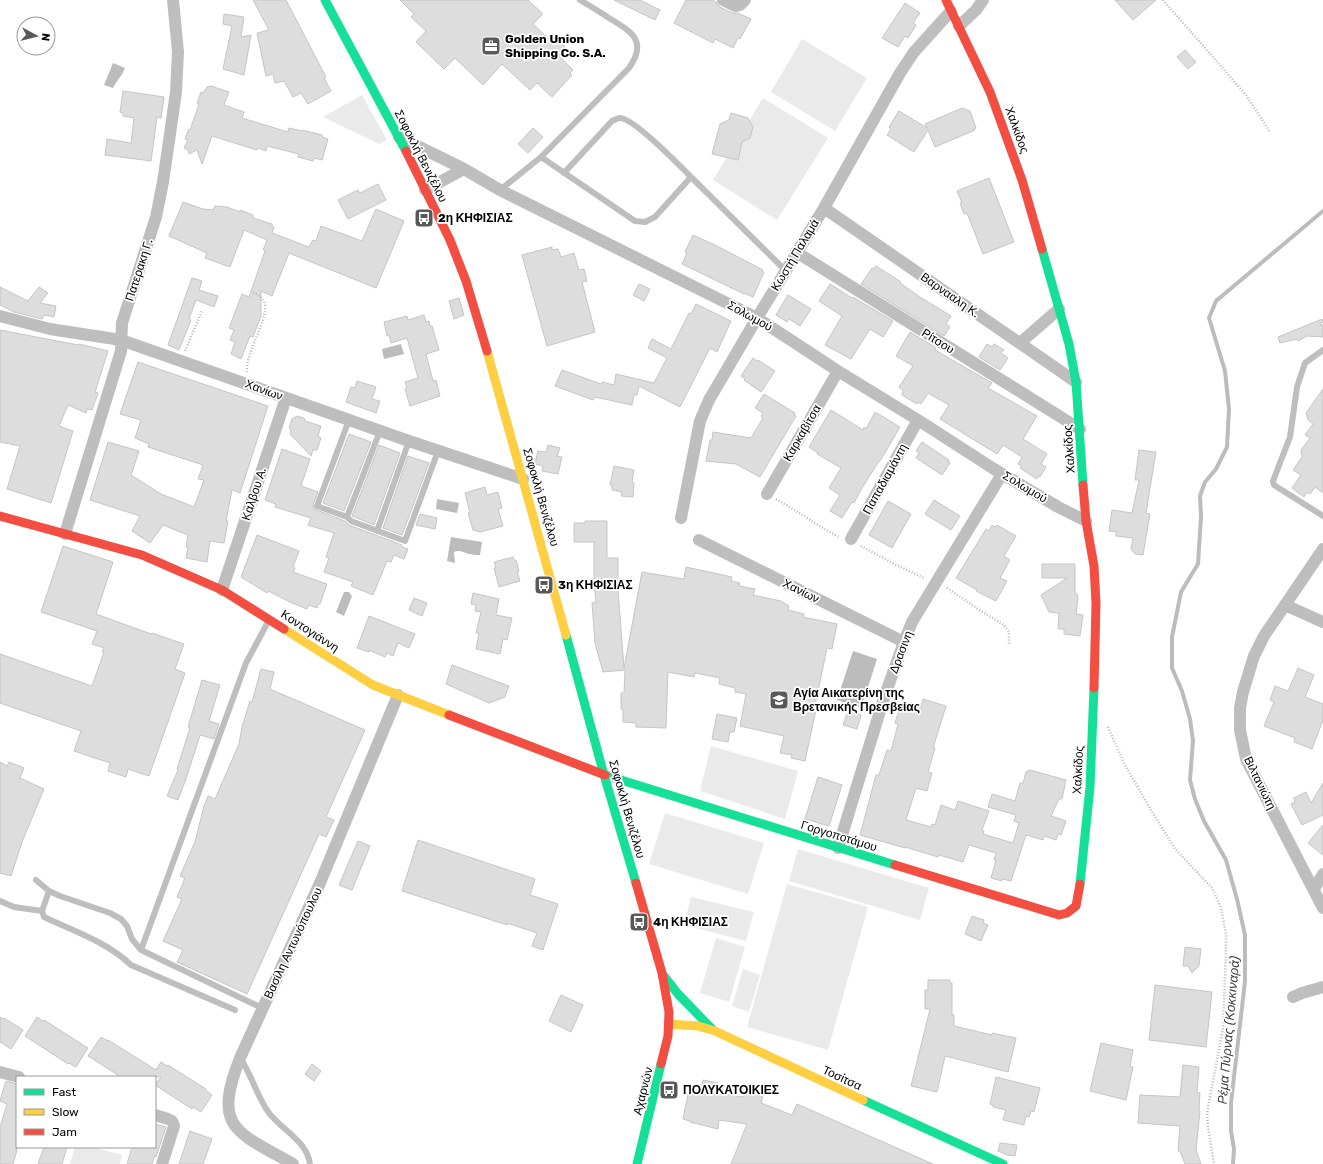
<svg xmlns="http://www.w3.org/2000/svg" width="1323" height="1164" viewBox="0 0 1323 1164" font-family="Rubik,sans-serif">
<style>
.green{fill:#eaeaea}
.water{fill:#bcbcbc}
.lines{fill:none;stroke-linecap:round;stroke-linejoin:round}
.stream{stroke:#bcbcbc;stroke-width:4}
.building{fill:#ddd;stroke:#c5c5c5}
.path{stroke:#b8b8b8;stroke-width:2.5;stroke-dasharray:1 2;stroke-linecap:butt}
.lane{stroke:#bebebe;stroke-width:6}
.street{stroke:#bebebe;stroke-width:12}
.fast{stroke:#16e098;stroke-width:9}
.slow{stroke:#ffcf43;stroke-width:9}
.jam{stroke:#f24e42;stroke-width:9}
.labels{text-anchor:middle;stroke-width:3.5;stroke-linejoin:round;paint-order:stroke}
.poi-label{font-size:12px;font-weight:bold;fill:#000;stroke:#fff;text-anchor:start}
.street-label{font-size:12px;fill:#000;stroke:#fff}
.water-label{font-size:13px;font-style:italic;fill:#414141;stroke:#fff}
</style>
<rect width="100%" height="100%" fill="#fff"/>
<path class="green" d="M802,39L867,78L835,131L771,92Z
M362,95L387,140L379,144L323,117Z
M763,98L828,138L777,220L713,180Z
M711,746L798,771L785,819L700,791Z
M665,813L764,843L748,894L649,864Z
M798,849L929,888L920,920L789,881Z
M787,884L868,907L828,1050L747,1027Z
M691,897L754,912L746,941L684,925Z
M716,938L745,947L729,1002L700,993Z
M743,969L760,975L749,1012L732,1006Z
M75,1147H93L122,1155L120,1164H70Z"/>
<path class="water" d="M113,63L125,68C122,76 117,80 113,88L104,85Z
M401,344L404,354L384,359L382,349Z
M437,499L459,503L457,513L436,509Z
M451,537L482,542L480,555C477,555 473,555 470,554C463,553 461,549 454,552L455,563L447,561Z
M344,592H349L352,596L344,616L336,612Z
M853,651L877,659L863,703L866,704L865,709L837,700Z"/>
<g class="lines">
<path class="stream" d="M1233,1164L1234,1149L1231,1131V1103L1245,981V935L1237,899L1226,860L1204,821L1195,799L1190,780L1193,741L1190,719L1182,691L1172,668V637L1181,592L1198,564L1201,517L1200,496L1205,482L1216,469L1227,447L1229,409L1225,371L1209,318L1216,301L1323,211"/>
</g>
<path class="building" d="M253,0H286L326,77L324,78L331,91L308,104L301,93L293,97L284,81L275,83L273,74L266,76L257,33L269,30Z
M400,0H528L543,14L533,24L552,42L556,38L567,49L559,56L573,70L570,73L572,75L552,97L537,83L530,90L502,64L483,85L455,58L444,69L416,42L426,31L411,17L414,14Z
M614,0H640L660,10L655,20Z
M686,0H712L716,2L720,7L732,13H738L751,19L740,39L738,38L733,48L715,39L713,43L674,23Z
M1115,0H1156L1133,20Z
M905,3L920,13L913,23L916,25L908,38L905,36L898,47L882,38Z
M224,14L244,17L241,37L251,35L244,75L223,69L232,26L223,24Z
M1185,50L1196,62L1188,69L1177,57Z
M211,86L229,92L224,105L244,112L242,118L288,132L289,128L302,131V130L322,135V137L328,139L322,160L314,158L313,161L298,157L299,154L267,146L266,151L258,148L257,150L212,136L202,164L197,150L189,154L188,150L184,148L188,140L185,139L189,129L190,130L199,104L197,103L201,92L203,93L207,87Z
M123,91L164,97L161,118L157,117L151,161L105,155L107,139L131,143L134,118L123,116V113L120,112Z
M962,108L970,111L976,128L974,129L975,130L935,147L928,130L914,152L887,135L891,129L889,127L899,111L927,128L925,124Z
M731,113L748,118L753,127L750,138L742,142L738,160L712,154L720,124L729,120Z
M533,128L543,137L528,153L518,144Z
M989,178L1014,242L983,254L967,213L964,214L960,203H962L957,191Z
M378,184L386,200L348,219L338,200L358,190L360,193Z
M183,202L203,209L213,210L215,206L227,207L240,212V210L253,215V218L272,224V226L274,227L272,233L309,247L313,240L316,241L321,226L362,241L376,209L404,221L376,288L289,253L272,296L261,291V316L253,337L250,336L241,359L231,354L235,342L230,340L234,330L229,328L242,294L249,297L265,251L263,250L267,240L244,230L230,267L205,258L207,253L169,236Z
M693,235L717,246L763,270L762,271L764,272L753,297L744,293V294L682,264L687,253L685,252Z
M552,247V250L558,249L561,257L574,253L579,270L584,269L587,281L582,282L595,332L547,346L522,255Z
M876,266L901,282L900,283L920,297L951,316L946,324L950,327L944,336L861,284L872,268L874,269Z
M192,278L202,281L199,290L218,296L214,307L196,300L189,319L191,320L179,350L168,345Z
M639,284L650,289L644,301L633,295Z
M830,284L852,298L853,297L893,321L883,337L870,329L851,359L825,345L842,316L819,301Z
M0,287L28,301L39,287L48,293L40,303L56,306L54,317L44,315L42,319L14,312L0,305Z
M788,295L811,309L800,326L789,319L787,322L776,315Z
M459,298L464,315L454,319L449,301Z
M696,304L731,321L717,352L710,348L680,407L639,386L637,395H634L632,405L595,397L593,400L555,386L562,370L601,384L602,382L614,385L616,374L654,383L667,358L648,348L652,339L671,349L689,313L691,314Z
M424,315L426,322L429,321L430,326H432L439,350L426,354L433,381L436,380L440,396L410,406L405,389L407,388L405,382L418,378L407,338L391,343L389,335L387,336L384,322L407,316L408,320Z
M1322,319L1323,322L1320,325H1323V337L1307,336L1298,341L1297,339L1280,343L1278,337Z
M0,330L78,345L79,344L108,351L95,392L98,393L92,410L87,409L86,413L68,405L59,426L73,431L51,503L7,489L20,446L0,442Z
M910,332L936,348L935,350L992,383L988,388L1037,416L1023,439L1047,454L1041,464L1046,467L1040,477L1038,476L1037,479L1020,468L1022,466L1018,464L1022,457L1003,445L997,454L940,419L949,405L928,393L921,404L918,402L917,404L902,395L903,390L899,387L913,366L896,356Z
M987,344L992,347L994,344L1004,350L1001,353L1008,358L1000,370L979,357Z
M753,358L757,361L758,360L775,371L761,392L744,380L745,379L741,376Z
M138,362L268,406L240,493L232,490L226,521H228L224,543L210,541L207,562L186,558L188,547H186L188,535L163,525L150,543L132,531L140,516L90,500L108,442L139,451L131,475L161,494L179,501L194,507L204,480L198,479L203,465L148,447L149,444L135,438L141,420L120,414Z
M357,381L376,387L372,399L380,401L376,413L346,402L351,387L355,388Z
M1323,389V493L1315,487L1310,494L1307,492L1304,497L1292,488L1301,475L1293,470L1302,457L1301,450L1310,438L1305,435L1313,424L1308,420L1306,413Z
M764,394L795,413L794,415L796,416L760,477L736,464L706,461L710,440H712L713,432L751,438L763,418L761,416L763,413L755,408Z
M831,410L863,430L864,427L866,429L875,412L900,427L880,461H879L862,488L854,503L852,502L842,518L830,511L840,495L829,488L841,468L817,454L818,453L809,447Z
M297,416L304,418L305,421L321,426L318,436L321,438L317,450H313L311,456L290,434L291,430L289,428L292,419Z
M349,434L371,442L344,511L323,503Z
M922,442L949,460L948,462L950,463L942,475L916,458L919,453L916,451Z
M379,445L400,453L374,525L352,516Z
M548,445L560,448L557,456L562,457L558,474L542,471L543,466L535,464L538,451L546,452Z
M282,449L310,459L301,486L318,492L313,505L314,509L345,521L349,525L402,545V547L408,549L404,559L394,555L391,562L387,561L373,595L351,586L353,582L324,572L329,558L326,557L334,533L308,525L311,518L275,507L276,504L265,500Z
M1139,450L1156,452L1146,513L1150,514L1143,555L1135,554L1131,549L1133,538L1116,536V532L1109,531L1112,510L1132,513L1139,480H1135Z
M408,456L429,463L402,535L383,528Z
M614,466L634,470L632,482L634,483L633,497L621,496L622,492L612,490V485H610Z
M485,487L487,495L498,492L502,508L498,509L503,526L480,532L473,530L468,513H470L465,493Z
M934,500L960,516L951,530L925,514Z
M888,501L911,514L892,548L869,535Z
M420,514L437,518L435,529L416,525Z
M585,521H607V558H618V590L624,668L642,572L684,579L686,567L732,577L731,581L740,583L739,586L755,589L753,595L781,601L789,606L788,610L804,614L803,617L837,624L832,649L827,648L815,705H817L805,761L791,758L792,755L780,753L784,736L740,726L746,694L735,692V688L719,684L720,678L695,673L694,677L668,672L666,728L636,727V723L623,722V709H621V693H624L625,670L603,672L595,643L592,603L596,602L594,582V542H574V523H585Z
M992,525L995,527L997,525L1016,536L1004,556L1010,560L1000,578L1007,581L996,601L976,591L977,590L956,578L986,529L989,531Z
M257,535L299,551L293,567L295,568L293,572L327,584L320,604H318L317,608L309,605L307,609L292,603L268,591L267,593L241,577Z
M63,546L113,562L96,614L151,634L152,633L184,644L175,669L185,673L149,776L128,769L126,777L108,771L110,763L74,751L81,731L0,703V654L92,686L104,652H102L104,648L92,644L97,631L41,612Z
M513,557L514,560H516L519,571L517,572L520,581L499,587L494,568H496L494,562Z
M1042,564H1075V593L1077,594L1078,599L1076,614L1083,615L1080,636L1064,634V629H1058L1059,613L1049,612L1041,595L1067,578H1042Z
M473,593L499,599L496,615L512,618L507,640L503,639L500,654L476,649L479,633H476L481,612L475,611L476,605L471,604Z
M414,598L427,603L422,616L409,610Z
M369,616L415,634L409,648L398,643L393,656L387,653L385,657L369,650V652L357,648Z
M452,665L509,686L505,697L489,703L446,684Z
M1298,668L1314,675L1305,697L1323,704V720L1312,749L1294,742L1295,738L1264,726L1274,702L1270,700L1275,686L1288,691Z
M261,669L274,672L270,689L365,730L326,817L334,820L326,837L319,834L247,994L177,962L183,950L163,941L182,899L177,897L185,878L180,876L195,842L204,806L208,796L215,799L239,744L242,727L250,701L252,702Z
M202,680L220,685L209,721L219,724L214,739L200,735L186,779L178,800L167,796L178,770L177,769L190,728L188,727Z
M923,699L946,706L933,748H935L928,772L932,773L927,791L916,788L906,820L931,827L932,824L935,825L941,805L955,810L958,801L989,811L982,830L984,831L983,834L1013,843L1019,823L1014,821L1016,815L988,807L992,794L1015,801L1020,783H1023L1026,772L1030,770L1066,780L1062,799H1059L1051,816L1066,821L1061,835L1058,834L1056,840L1044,836L1043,840L1026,835L1011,881L1002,879V881L991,878L996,860H994L996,853L969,845L963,862L939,855L938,857L905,847V848L860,835L876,775H879L887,750L891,751L898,724L895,723L901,704L912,708L913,704L921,707Z
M848,711L861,715L857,729L843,725Z
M717,714L737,718L734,732H730L728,742L712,739Z
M0,762L7,766L9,762L24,768L20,778L44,789L22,842L11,876L0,873Z
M818,777L842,785L829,826L805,819Z
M1323,783V815L1302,825L1291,804L1295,802L1294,798L1306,792L1311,803Z
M1323,825V855L1308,843Z
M418,840L535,879L530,895L558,904L543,950L532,946L537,933L507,923V925L402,891Z
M358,841L370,846L352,890L339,885Z
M972,916L984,920L983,923L988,925L981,941L965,934Z
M1185,947L1201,949L1199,966L1192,973L1188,966H1183Z
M928,980H950V983H952V1015H954V1026L992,1035V1033L1016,1038L1008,1072L945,1056L937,1092L911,1086L930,1009H925V990H928Z
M1155,985L1212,992L1206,1047L1149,1040Z
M561,995L583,1005L571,1032L549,1021Z
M0,1017L3,1019L4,1018L23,1030L11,1049L0,1042Z
M37,1017L43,1021L44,1020L88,1048L76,1067L69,1063L68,1064L25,1036Z
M101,1037L108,1041V1040L156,1070L161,1062L167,1066L168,1065L206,1089L205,1090L212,1095L201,1112L193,1107L192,1109L155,1085L161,1077H121L88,1056Z
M1101,1043L1133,1050L1130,1067H1133L1126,1100L1090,1091Z
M312,1064L321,1071L314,1081L305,1074Z
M1183,1065L1199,1067L1197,1092L1200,1093L1199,1111H1200L1196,1150L1201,1164H1185L1180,1151H1178L1180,1126L1138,1123L1140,1095L1180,1097Z
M996,1077L1040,1088L1034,1112L1031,1111L1029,1117L1026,1116L1024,1125L1003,1120L1006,1110L993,1107V1105L990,1104Z
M703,1080L718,1083L716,1093L743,1097L746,1089L763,1097L761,1103L792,1115L797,1104L933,1164H731L747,1124L719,1120L718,1129L690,1122V1121L683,1119L689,1089L701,1091Z
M6,1081L17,1084V1150L13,1164H0V1127L7,1104L0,1101Z
M155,1124L166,1127L156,1157L155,1155L152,1164H127L132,1147H155Z
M190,1131L212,1139L203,1164H179Z
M1000,1143L1017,1145L1015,1156L1007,1155L998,1151Z
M44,1147H67L62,1164H38Z"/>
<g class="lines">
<path class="path" d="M1163,0L1246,95L1270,132
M185,351L202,311
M247,372C245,352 271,317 264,302C261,296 257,294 252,292
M776,499C798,511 817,526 839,537
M861,546L896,565L924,578
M947,588L978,609L1004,625L1009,632V645
M1108,727L1124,763L1146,802L1175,849L1212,888L1221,908L1226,934V949L1223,1028L1207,1113L1208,1126L1214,1164"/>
<path class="lane" d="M541,157L635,221L645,222L655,217L691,177C680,166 634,118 620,118C618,118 614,120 612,121L564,173
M691,177L785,270
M500,190L541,157L629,68C648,41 632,32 609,18C600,12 590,6 580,0
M1323,350L1305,363L1297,387L1290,437L1273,481L1274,485L1323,516
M380,431L347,517L351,521L405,541L438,451
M347,517L317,506L349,420
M377,531L409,441
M36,880L49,891L60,896L110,913L121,919L127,926L132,939L141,950L262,1008
M49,891L42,911L44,917C74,931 107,942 131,965L235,1010
M0,901L14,907L42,911
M141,950L246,663L269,620
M240,1058C252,1075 257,1097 269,1113C282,1130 307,1141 310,1164"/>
<path class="street" d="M723,0L735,6L740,5L745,0
M959,26L976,10L983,0
M399,137L464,169L500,190L757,318L838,371L918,420L994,469L1058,507L1086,521
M425,190L464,169
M824,208L1076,382
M796,252L1080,429
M0,316L50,329L121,340L409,441L523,479
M1020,343L1059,309
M767,494L838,371
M681,518L700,421L709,400L757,318L824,208L900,73L914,52L951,11
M65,534L121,351L122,323L156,217L163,182L169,141L176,92L178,52L173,0
M851,539L918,420
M699,540L904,642
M1323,549L1264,636L1254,656L1243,692L1240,708V730L1246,759L1323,908
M222,590L286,398
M1285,605L1323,622
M838,848L884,698L904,642L912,622L1002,474
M1314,889L1323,874
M1293,997L1302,993L1323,987
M0,1072L19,1077
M155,1115L168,1119L172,1121L174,1126L162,1164
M293,1164C237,1132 212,1129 240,1058L320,883L398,695"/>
<path class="fast" d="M325,0L406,151
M1042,249L1069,344L1076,382L1083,485
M566,635L604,775L636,883
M605,775L895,865
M1080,884L1090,787L1094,688
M664,976L678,994L712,1029
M863,1100L1003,1164
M637,1164L661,1064"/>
<path class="slow" d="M487,351L566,635
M284,629L373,685L449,715
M669,1024L698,1026L715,1031L863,1100"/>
<path class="jam" d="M946,0L990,92L1022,180L1042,249
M406,151L450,240L466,281L487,351
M1083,485L1086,521L1094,566L1096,603L1094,688
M0,516L142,555L222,590L284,629
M449,715L605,775
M895,865L1059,915L1067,913L1076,906L1080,884
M636,883L662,973L669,1012L668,1036L661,1064"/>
</g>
<defs>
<symbol id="office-square" viewBox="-11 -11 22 22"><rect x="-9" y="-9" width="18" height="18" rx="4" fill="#595959" stroke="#fff"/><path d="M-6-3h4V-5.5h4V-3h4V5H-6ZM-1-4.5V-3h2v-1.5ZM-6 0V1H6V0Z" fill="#fff"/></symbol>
<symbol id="bus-square" viewBox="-11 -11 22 22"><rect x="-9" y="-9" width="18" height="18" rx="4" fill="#595959" stroke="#fff"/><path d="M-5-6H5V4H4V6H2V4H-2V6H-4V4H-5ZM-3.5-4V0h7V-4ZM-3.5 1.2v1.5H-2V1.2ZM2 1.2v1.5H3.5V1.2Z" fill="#fff"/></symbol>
<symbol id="school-square" viewBox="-11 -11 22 22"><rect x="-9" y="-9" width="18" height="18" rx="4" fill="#595959" stroke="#fff"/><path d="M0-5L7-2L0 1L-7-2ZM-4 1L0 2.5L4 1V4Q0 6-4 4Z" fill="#fff"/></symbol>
</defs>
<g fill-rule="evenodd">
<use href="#office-square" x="480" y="35" width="22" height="22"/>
<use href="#bus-square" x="413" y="207" width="22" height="22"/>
<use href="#bus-square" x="533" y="574" width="22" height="22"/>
<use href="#school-square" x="768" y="689" width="22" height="22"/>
<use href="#bus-square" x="628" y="911" width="22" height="22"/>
<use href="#bus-square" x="658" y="1079" width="22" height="22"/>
</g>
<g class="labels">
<g class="poi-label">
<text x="505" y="43">Golden Union<tspan x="505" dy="14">Shipping Co. S.A.</tspan></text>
<text x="438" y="222">2η ΚΗΦΙΣΙΑΣ</text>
<text x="558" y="589">3η ΚΗΦΙΣΙΑΣ</text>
<text x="793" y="697">Αγία Αικατερίνη της<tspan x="793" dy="14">Βρετανικής Πρεσβείας</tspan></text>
<text x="653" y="926">4η ΚΗΦΙΣΙΑΣ</text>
<text x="683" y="1094">ΠΟΛΥΚΑΤΟΙΚΙΕΣ</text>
</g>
<g class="street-label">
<text transform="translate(1017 130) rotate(70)" y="4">Χαλκίδος</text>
<text transform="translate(421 156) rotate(63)" y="4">Σοφοκλή Βενιζέλου</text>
<text transform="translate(795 255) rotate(-59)" y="4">Κωστή Παλαμά</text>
<text transform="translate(139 270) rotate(-72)" y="4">Πατερακη Γ.</text>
<text transform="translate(950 295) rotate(35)" y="4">Βαρνααλη Κ.</text>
<text transform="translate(750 316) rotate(29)" y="4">Σολωμού</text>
<text transform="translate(938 341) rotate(32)" y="4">Ρίτσου</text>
<text transform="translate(264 390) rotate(20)" y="4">Χανίων</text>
<text transform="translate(802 433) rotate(-60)" y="4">Καρκαβίτσα</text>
<text transform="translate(1069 449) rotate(-94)" y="4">Χαλκίδος</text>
<text transform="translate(885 479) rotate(-61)" y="4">Παπαδιαμάντη</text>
<text transform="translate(1025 487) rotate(31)" y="4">Σολωμού</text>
<text transform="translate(254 494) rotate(-72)" y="4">Καλβου Α.</text>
<text transform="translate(541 497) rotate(74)" y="4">Σοφοκλή Βενιζέλου</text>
<text transform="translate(801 591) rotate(26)" y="4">Χανίων</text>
<text transform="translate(310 631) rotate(33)" y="4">Κοντογιάννη</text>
<text transform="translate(901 652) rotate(-69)" y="4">Δρασινη</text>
<text transform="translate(1078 770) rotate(-87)" y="4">Χαλκίδος</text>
<text transform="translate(1260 783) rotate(64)" y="4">Βιλτανιώτη</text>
<text transform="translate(627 809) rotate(74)" y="4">Σοφοκλή Βενιζέλου</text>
<text transform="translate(839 836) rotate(17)" y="4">Γοργοποτάμου</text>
<text transform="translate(293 943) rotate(-65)" y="4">Βασίλη Αντωνόπουλου</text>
<text transform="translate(842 1078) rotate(25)" y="4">Τοσίτσα</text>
<text transform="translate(643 1091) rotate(-76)" y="4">Αχαρνών</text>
</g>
<g class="water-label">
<text transform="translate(1228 1030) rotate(-85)" y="5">Ρέμα Πύρνας (Κοκκιναρά)</text>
</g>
</g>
<rect x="16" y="1076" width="140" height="72" fill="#ffffff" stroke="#999999"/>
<rect x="24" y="1089" width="20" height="6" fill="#16e098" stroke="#999999"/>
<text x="52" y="1096" font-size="12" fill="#000000">Fast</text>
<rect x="24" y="1109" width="20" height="6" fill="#ffcf43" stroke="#999999"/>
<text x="52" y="1116" font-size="12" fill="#000000">Slow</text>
<rect x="24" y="1129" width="20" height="6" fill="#f24e42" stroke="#999999"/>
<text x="52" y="1136" font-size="12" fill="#000000">Jam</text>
<g transform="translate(36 36) rotate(97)"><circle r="19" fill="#ffffff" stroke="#999999"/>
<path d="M0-3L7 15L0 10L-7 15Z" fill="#595959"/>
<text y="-6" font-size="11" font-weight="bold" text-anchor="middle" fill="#000000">N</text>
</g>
</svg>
